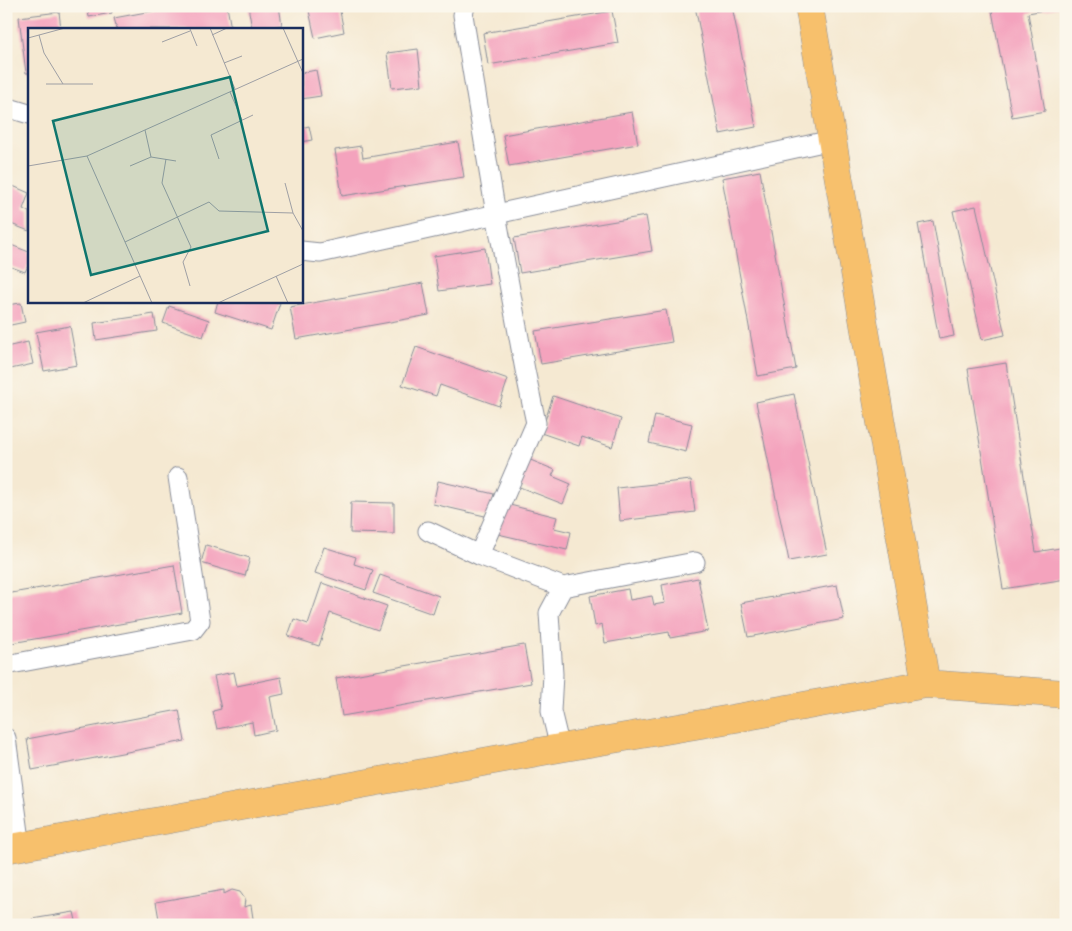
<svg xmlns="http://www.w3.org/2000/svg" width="1072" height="931" viewBox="0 0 1072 931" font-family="'EB Garamond',serif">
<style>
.building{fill:#f4a3bd}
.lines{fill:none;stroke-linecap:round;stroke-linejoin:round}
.street-casing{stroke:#888c98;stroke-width:21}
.primary-casing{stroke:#888c98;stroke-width:29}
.street{stroke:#fff;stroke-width:19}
.primary{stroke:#f7c06c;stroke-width:28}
.inset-road{fill:none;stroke:#9e9fa4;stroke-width:1}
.view{fill:#0f766e;fill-opacity:0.15;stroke:#0f766e;stroke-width:2.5}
.inset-edge{fill:none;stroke:#1b2f5e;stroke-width:2.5}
</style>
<rect width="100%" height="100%" fill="#fbf7ec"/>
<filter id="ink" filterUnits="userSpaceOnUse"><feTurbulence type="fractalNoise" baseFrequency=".02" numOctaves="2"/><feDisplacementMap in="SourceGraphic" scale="10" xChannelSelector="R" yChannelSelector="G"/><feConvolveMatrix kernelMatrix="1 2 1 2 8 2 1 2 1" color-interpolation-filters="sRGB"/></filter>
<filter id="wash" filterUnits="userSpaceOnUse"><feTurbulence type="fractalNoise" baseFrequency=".0096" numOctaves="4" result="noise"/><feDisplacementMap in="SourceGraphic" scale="20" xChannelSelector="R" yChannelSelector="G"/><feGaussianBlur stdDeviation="1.12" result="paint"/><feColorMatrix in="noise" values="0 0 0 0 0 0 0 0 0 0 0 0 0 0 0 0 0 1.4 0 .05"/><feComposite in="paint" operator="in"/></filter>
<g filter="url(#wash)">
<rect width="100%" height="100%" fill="#f5e9d2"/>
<g id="blocks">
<path class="building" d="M87,6H111L112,13L89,17Z
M179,6H227L231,29H117L114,18Z
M248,6H279L282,25L263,29H252Z
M308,6H339L344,32L315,38Z
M695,6H732L756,127L720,134Z
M999,6H1061V7L1028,13L1045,111L1012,117L992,11L1000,9Z
M612,11L618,43L488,65L483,33Z
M59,12L61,29H29V73H26L19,17Z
M418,49L422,85L392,88L387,53Z
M316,70L321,96L301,99V73Z
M632,112L638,144L509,166L503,135Z
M309,126L312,140L301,142V128Z
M458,142L464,177L342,196L335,150L361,146L363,158Z
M760,171L796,369L758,376L722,178Z
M6,183L29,193L23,209L29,212V231L6,222Z
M976,206L1005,335L982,340L953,211Z
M646,216L652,251L520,273L514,238Z
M933,221L954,336L939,339L918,224Z
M6,237L12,240L11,245L29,252V263L25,272L6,265Z
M485,248L490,284L439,291L434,256Z
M423,283L429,315L296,339L290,307Z
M218,301H274L280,303L271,330L215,312Z
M21,303L25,322L6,326V305Z
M169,306L209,320L203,337L163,323Z
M666,310L672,342L541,364L535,331Z
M154,314L157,331L96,340L94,323Z
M70,326L77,365L44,371L36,332Z
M28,342L33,364L6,370V347Z
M416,347L508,379L499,406L440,385L436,396L402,385Z
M1006,363L1036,552L1066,547V579L1003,589L968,369Z
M794,394L827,554L789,561L756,402Z
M553,396L621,419L612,447L582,437L579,446L541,433Z
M655,415L692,424L686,452L649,443Z
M528,459L555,470L552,476L571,484L563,504L517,486Z
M691,480L695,512L620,521L617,488Z
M438,481L494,494L489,517L433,504Z
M351,502L394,503V534L350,533Z
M506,504L557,517L554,528L571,532L567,550L498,534Z
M206,545L250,558L245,576L201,563Z
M324,547L356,557L354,564L373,570L366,590L315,573Z
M174,565L182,613L6,644V594Z
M380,575L439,596L433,614L373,593Z
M698,578L708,631L670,638L669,632L605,643L602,624L595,626L590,596L628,589L630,600L652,596L654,605L665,603L662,585Z
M322,583L387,606L378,630L330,613L319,646L288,636L294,619L308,624Z
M837,585L844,619L748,637L741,603Z
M524,645L531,683L342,716L336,678Z
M234,672L237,686L281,677L284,694L270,697L276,730L254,735L252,722L217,729L213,711L221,709L214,676Z
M179,710L185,741L32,770L27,739Z
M224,890V894L232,890L240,892L245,899L244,907L251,905L254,925H160L156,902Z
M74,912L77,925H33L32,919Z"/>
</g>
</g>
<g filter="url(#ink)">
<use href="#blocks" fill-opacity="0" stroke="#888c98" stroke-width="1"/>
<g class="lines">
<defs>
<path id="street" d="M465,6L463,15L496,214L525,370L536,423L479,555
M6,107L29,114
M301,251L320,253L832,140
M428,531L479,555L563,587
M6,665L193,630L200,621L178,477
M6,738L21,847
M560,748L551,711L553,674L549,613L563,587L695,562"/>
<path id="primary" d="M809,6L926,684
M6,849L560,748L725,720L926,684L1066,694"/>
</defs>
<use href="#street" class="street-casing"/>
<use href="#primary" class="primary-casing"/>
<use href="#street" class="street"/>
<use href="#primary" class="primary"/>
</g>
</g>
<g transform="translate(28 28)">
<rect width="275" height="275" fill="#f5e9d2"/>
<path class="inset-road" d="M182,0L207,61M255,0L275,45M162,1L169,18M11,7L16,25L35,56M184,7L199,0M0,10L37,0M134,14L162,3M196,35L214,28M18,56H65M202,64L214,92M59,128L124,275M123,129L148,133M138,131L134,155L163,219L155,234L162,258M191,131L183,107L225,87M0,138L59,128L275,31M102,138L123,129L117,102M257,155L265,185M97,214L181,174L191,183L265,185L275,203M248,248L260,275M55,275L112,248M190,275L275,236"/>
<path class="view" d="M202,49L240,203L63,247L25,93Z"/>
<rect width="275" height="275" class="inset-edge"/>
</g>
<rect width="1072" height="931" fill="none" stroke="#fbf7ec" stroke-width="25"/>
</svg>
